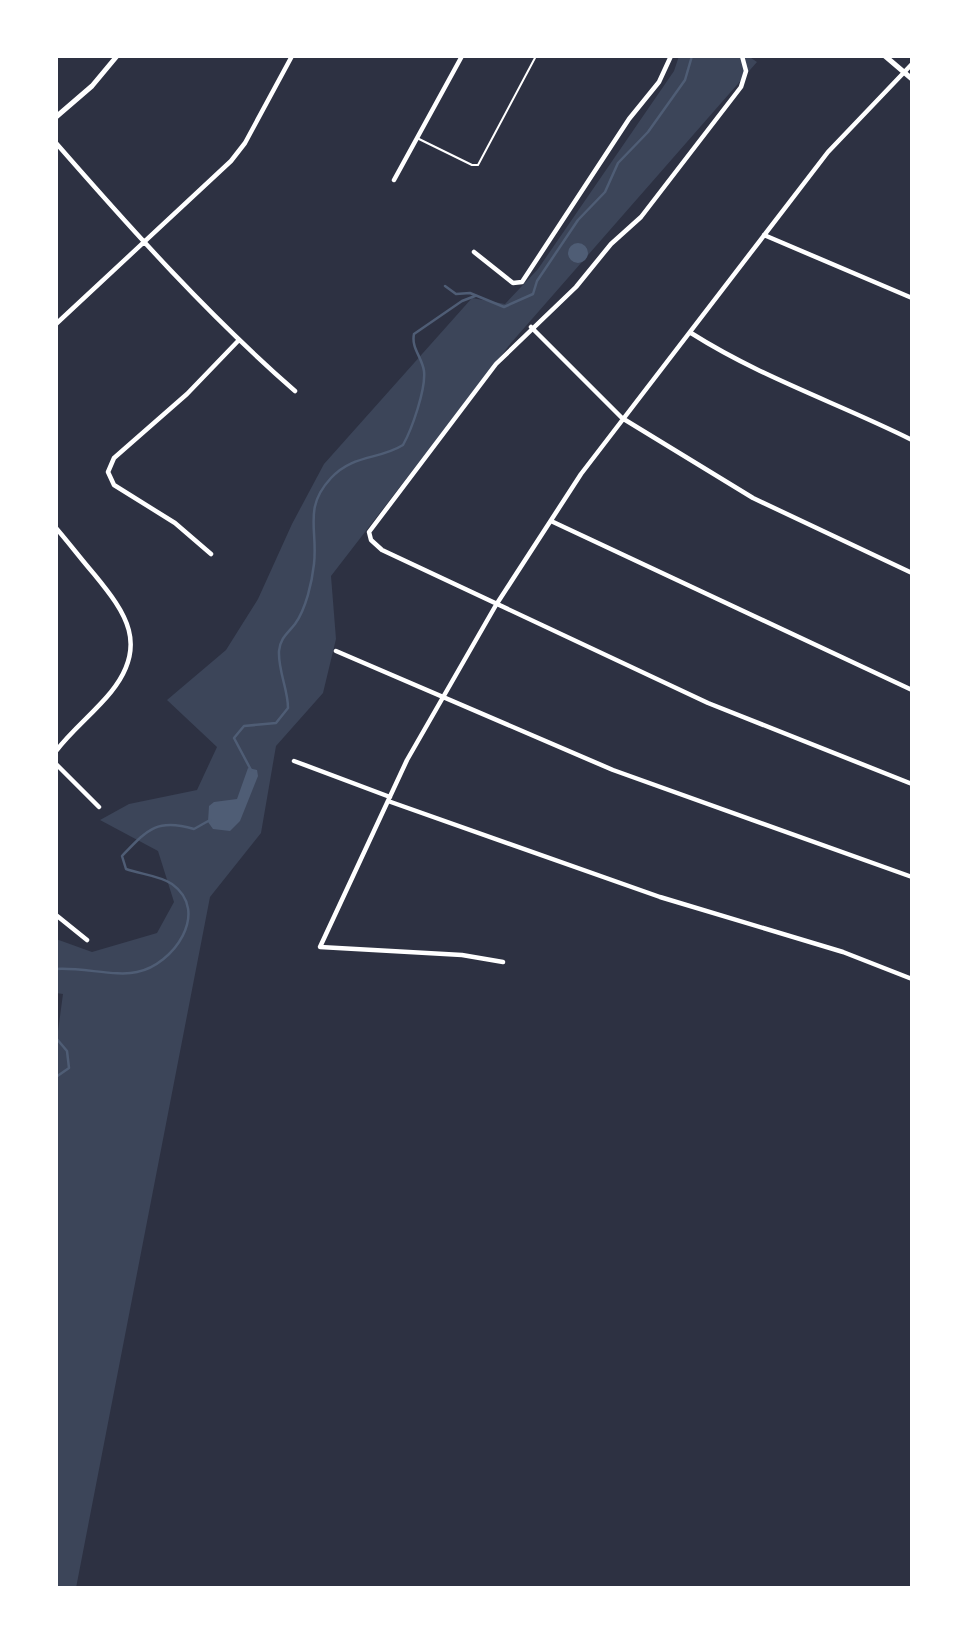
<svg xmlns="http://www.w3.org/2000/svg" width="968" height="1644" viewBox="0 0 968 1644" font-family="'DejaVu Sans',sans-serif">
<style>
.green{fill:#3c4559}
.water{fill:#4f5d75}
.lines{fill:none;stroke-linecap:round;stroke-linejoin:round}
.stream{stroke:#4f5d75;stroke-width:2.5}
.service{stroke:#fff;stroke-width:2}
.minor{stroke:#fff;stroke-width:4.5}
.tertiary{stroke:#fff;stroke-width:5}
</style>
<rect width="100%" height="100%" fill="#2d3142"/>
<path class="green" d="M679,56H748L757,62L511,343L331,576L336,639L323,693L276,746L261,833L210,897L76,1588H56V1046L63,994L56,993V939L92,952L157,933L174,902L158,851L100,820L129,804L197,790L217,747L167,700L226,650L258,599L292,524L324,464L472,298L505,304L538,269L674,71Z"/>
<path class="water" d="M568 253a10 10 0 1 1 20 0a10 10 0 1 1-20 0Z
M248,768L257,770L258,776L240,821L230,831L213,829L208,822L209,806L214,802L237,799Z"/>
<g class="lines">
<path class="stream" d="M445,286L456,294L470,293L504,307L533,294L537,281L578,220L605,192L618,163L648,132L685,80L692,56
M251,770L234,738L244,726L276,723L288,708C288,689 278,671 279,651C280,638 288,633 295,624C306,609 312,582 314,564C318,529 303,508 331,478C353,454 379,460 403,445C412,429 426,389 424,371C422,357 411,348 414,334L462,301L475,296
M56,969C81,967 117,977 137,972C173,965 211,912 172,884C161,876 140,874 126,869L122,856C148,829 157,818 194,829L210,820
M56,1038L67,1051L69,1068L56,1077"/>
<path class="service" d="M419,139L472,165H478L536,56"/>
<path class="minor" d="M742,56L746,71L741,87L641,217L611,244L576,287L496,364L369,532L371,540L382,550L708,703L912,784
M56,143C132,230 208,315 295,391
M394,180L462,56
M764,235L912,298
M474,252L513,283L522,282L629,119L659,82L671,56
M56,324L231,161L245,143L292,56
M531,327L622,418L753,498L912,573
M691,333C762,378 838,403 912,440
M551,521L912,690
M56,528C69,543 81,559 94,574C126,613 149,645 111,692C94,713 73,729 56,751
M211,554L175,523L114,485L108,472L114,458L187,394L238,341
M336,651L613,770L912,877
M294,761L390,797
M56,764L99,807
M388,801L660,897L843,952L912,979
M56,915L87,940
M503,962L462,955L320,947L407,760L496,605L581,474L828,152L912,64"/>
<path class="tertiary" d="M885,56L912,79
M56,117L92,86L117,56"/>
</g>
<rect width="968" height="1644" fill="none" stroke="#ffffff" stroke-width="116"/>
</svg>
